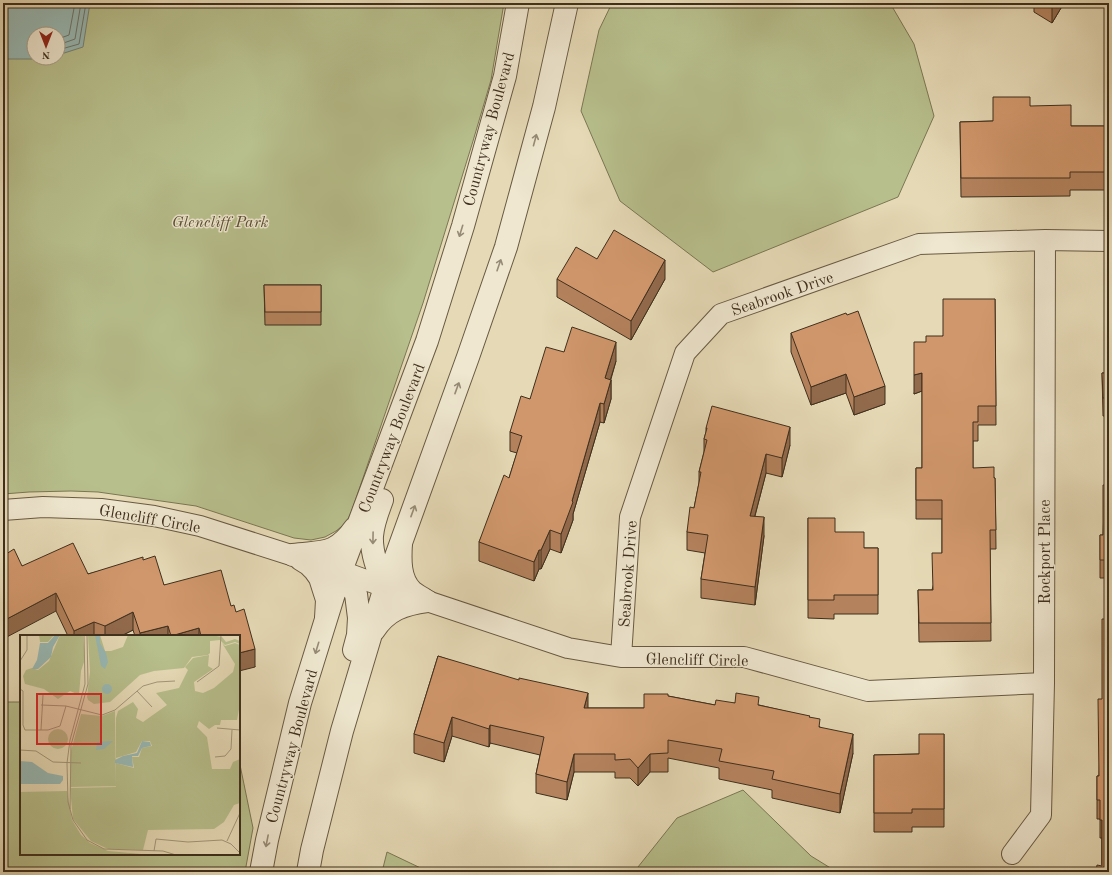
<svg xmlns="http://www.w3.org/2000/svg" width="1112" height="875" viewBox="0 0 1112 875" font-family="'Old Standard TT',serif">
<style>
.green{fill:#b7bf8c;stroke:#7a7754;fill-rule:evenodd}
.water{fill:#98b9b5;stroke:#748278}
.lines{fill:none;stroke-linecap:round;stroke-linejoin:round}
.shore{stroke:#6b7469;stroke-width:1}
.minor-casing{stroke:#685a43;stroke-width:22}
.tertiary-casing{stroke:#685a43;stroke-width:24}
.minor{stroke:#efe7d0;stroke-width:20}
.tertiary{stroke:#efe7d0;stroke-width:22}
.wall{fill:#b4825d;stroke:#3e2f1d}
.shaded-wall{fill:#926a4c;stroke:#3e2f1d}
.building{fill:#d1976c;stroke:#3e2f1d}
.oneway{stroke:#968b76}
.labels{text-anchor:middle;stroke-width:3;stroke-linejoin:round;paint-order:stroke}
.street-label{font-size:16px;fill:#3e2f1d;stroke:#efe7d0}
.park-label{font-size:16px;font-style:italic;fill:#564c33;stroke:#efe7d0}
.inset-road{fill:none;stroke:#a39679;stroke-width:1}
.view{fill:#d62828;fill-opacity:0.15;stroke:#d62828;stroke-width:2}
.inset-edge{fill:none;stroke:#3e2f1d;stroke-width:2}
</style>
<rect width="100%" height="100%" fill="#e6dab6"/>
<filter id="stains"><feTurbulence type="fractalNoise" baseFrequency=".005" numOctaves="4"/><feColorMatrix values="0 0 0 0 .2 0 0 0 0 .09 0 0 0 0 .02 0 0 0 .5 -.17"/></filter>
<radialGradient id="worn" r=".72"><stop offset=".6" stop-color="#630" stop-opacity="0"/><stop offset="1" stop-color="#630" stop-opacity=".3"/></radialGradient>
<path class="green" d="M3,3H504L491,80L473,141L423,303L351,513L346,523L336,531L325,537L311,540L294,538L196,506L98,492L71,491L29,492L3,494ZM34,34H58V58H34Z
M612,3H890L914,44L934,116L898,197L713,272L620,201L581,111L599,30Z
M3,702H21V854H239V760L253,828L245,872H3Z
M743,790L811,856L837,872H634L677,818Z
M387,852L429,872H382Z"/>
<path class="water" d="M3,3H90L83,47L58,55V34H34V58H47L42,59H3Z"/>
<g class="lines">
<path class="shore" d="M58,39L69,35L75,3
M58,45L75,39L81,3
M58,50L79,44L86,3"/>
<defs>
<path id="minor" d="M3,510L43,507L101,509L154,516L200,526L341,571L385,587L568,648L621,657H744L868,691L1044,683
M402,543C401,559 400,579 413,591C417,594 420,596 424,598
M300,560L308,565L314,571L319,578L326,600L325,618
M621,657L630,517L685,353L721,314L919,244L1045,240L1109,241
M1012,854L1041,815L1044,683L1045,240"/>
<path id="tertiary" d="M382,500C378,511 373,523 372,536C371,553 378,571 385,587
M293,555C323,551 335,556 355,528
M341,571L356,594L359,618L358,635L354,650
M374,630C387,610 404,604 427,601
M261,872L267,840L300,703L341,571L427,341L463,226L505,76L518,3
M308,872L312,850L342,731L385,587L468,357L506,247L544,107L567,3"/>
</defs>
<use href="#minor" class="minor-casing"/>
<use href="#tertiary" class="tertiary-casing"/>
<use href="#minor" class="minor"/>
<use href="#tertiary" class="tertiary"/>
</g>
<path class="wall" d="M1034,3H1064L1052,23L1034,12Z
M1030,106L1071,126H1109V190H1070V196L961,197L960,122L993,121Z
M597,259L665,279L631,340L557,297V279Z
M264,285H321V325H265Z
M995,299L996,425H978V441H973V468L995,478L996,549H990L991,641L919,642L918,590H932L942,553V519H916V468H922V391L914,394L926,342L943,336Z
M1108,332H1109V578H1100V535H1103L1105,485L1108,450V416H1103L1102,373H1109Z
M791,333L885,404L854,415L846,393L811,405L791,352Z
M564,352L616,361L611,379V399L604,423L600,422L573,514V520L561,553L550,549L541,569H539L534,581L479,561V542L509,478L517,453L510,451V432L530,399Z
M706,428L790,445L782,477L766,473L755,516L764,536L755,605L701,598V579L705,553L687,550V532L694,508L699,483V472L704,452V439L706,432Z
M808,518L864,548H878V614H834V619L808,618Z
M143,560L164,585L236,612L255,667L239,636H135L133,630L121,636H68L56,611L22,566L88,574Z
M438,656L588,708H644L668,696L715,705L735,703L759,705L810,717L820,727L853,753L840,813L772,798V790L719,779V768L668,758V772H650L638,786L630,778H615V772H574L567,800L536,793V774L540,755L490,743L489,747L452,736L444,762L414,753V734Z
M1102,699V865V838H1100V819H1097V776H1099Z
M944,734V827H912V832H874V755L919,754Z"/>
<path class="shaded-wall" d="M1053,3H1064L1052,23V4Z
M665,260V279L631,340V321Z
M616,342V361L605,397V378Z
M922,373V391L914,394V375Z
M846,374V393L811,405V387Z
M611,380V399L604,423V404Z
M885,386V404L854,415V397Z
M600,403V422L573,514V520L561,553V534L572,501Z
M790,427V445L782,477V458Z
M766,454V473L750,534V516Z
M764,517V536L755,605V587Z
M550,530V549L541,569V550Z
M539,550V569L534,581V562Z
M56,593V611L3,639V621Z
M133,612V630L121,636H105V626Z
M94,622V636H74V631Z
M168,626V636H140V633Z
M199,628V636H171Z
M255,649V667L239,671V653Z
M588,693V712L584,708Z
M452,717V736L444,762V743Z
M490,725V743L489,747V729Z
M853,734V753L840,813V794Z
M574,754V772L567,800V782Z
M650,754V772L638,786V768Z"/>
<path class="building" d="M993,97H1030V106L1071,105V126H1109V172H1070V178H961L960,122L993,121Z
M614,230L665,260L631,321L557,279L576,247L597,259Z
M264,285H321V312H265Z
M943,299H995L996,406H978V422H973V468L994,467V478H995L996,530H990L991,623H919L918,590H933L932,553H942V500H916V468H922V373L914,375V342H926V336H943Z
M858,311L885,386L854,397L846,374L811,387L791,333L846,313L847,315Z
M572,327L616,342L605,378L611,380L604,404L600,403L572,501L573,502L561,534L550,530L541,550H539L534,562L479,542L504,475L509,478L522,436L510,432L521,396L530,399L546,347L564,352Z
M1108,332H1109V560H1100V535H1103V485H1105L1106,450H1109L1108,398H1103L1102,373H1109Z
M712,406L790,427L782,458L766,454L750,516L764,517L755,587L701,579L708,535L687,532L690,507L694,508L701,472H699L707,440L704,439L707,428H706Z
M808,518H835V532H864V548H878V595H834V600H808Z
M73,543L88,574L143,557V560L155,556L164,585L221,570L231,606L234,605L236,612L244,609L255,649L239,653V636H201L199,628L171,636L168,626L140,633L133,612L105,626L94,622L74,631L56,593L3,621V556L14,549L22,566Z
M1102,619H1109V872H1096L1097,865L1102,866V820H1100V800H1097V776H1099L1098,699H1102Z
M438,656L519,680V678L588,693L584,708H644V694H668V696L715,705L716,700L735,703L736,693L759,697L758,705L810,716L809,717L820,719L819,727L853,734L840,794L772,779L774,771L719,761L722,749L668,740V753L650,754L638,768L630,759L615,760V754H574L567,782L536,774L544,737L490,725L489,729L452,717L444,743L414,734Z
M919,734H944V809H912V813H874V755L919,754Z"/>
<defs><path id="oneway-shaft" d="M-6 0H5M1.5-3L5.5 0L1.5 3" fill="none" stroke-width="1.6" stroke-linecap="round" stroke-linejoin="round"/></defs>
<g class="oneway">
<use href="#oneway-shaft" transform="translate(535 140) rotate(-75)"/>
<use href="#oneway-shaft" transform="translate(461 231) rotate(107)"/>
<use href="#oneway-shaft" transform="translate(499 265) rotate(-71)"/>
<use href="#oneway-shaft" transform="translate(457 388) rotate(-70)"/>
<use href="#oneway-shaft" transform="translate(413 511) rotate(-70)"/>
<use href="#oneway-shaft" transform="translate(373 538) rotate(91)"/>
<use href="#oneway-shaft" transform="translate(317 648) rotate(107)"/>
<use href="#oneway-shaft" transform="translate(267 841) rotate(101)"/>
</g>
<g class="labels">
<g class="street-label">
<text transform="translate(488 129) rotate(-75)" y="6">Countryway Boulevard</text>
<text transform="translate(782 293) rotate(-19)" y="6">Seabrook Drive</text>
<text transform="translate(391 438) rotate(-69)" y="6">Countryway Boulevard</text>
<text transform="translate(150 518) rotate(10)" y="6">Glencliff Circle</text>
<text transform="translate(1044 552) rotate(-90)" y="6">Rockport Place</text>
<text transform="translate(627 574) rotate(-86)" y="6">Seabrook Drive</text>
<text transform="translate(697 659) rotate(1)" y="6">Glencliff Circle</text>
<text transform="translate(291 746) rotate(-75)" y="6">Countryway Boulevard</text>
</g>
<g class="park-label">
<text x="220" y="227">Glencliff Park</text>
</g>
</g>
<g transform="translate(20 635)">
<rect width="220" height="220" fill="#e6dab6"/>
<path d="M34,0L28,7H20L19,0ZM40,0H63L65,24L61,36L59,60L50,56L38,64L24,54L5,49L3,41L6,35L12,33L18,35L29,26ZM68,0H80L85,16H91L103,12L108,0H191L202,2L206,7L215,4L220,6V9L215,7L205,10L200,5L190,6V18L188,20L172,22L164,33L134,36L120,40L90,67L74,69L68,65L67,62L70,37ZM202,8L205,11L215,8L220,10V69L217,85H201L200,90H195L189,94L179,86L177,92L187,102L192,134H210L213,127L220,124V168L214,170L204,187L194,194L128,195L123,215L88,214L71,206L53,184L50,153L96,152V128L114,133L112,122H119L122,113L132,111L130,106H122L116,117L96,123V83L98,76L113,67L118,74L116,83L123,87L147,70L136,58L159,53L168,35L165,32L173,23L189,20L188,31L193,34L174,47L175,56L183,58L194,53L213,37L215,29ZM95,76L96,151L50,152L51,116L61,79L82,81ZM28 104a10 10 0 1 1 20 0a10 10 0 1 1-20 0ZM47,156L52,185L61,200L70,208L88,216L132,220H0V157Z" fill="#b7bf8c"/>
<path d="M35,0H40L33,12L31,22L18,34H12L17,25L20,8H28ZM75,0H80V8L86,18L88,27L85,34L81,31ZM82 54a5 5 0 1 1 10 0a5 5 0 1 1-10 0ZM93,106L84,114L76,115L77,107ZM122,106L130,107L131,111L122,113L118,121H112L113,132L95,128V125L103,121L117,118ZM0,126L12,127L28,138L43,141V145L40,149H0Z" fill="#98b9b5"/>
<path class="inset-road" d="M64,0L65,49L50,105L47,128L48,167L53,185L67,205L84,214L143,216L156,220M0,26L7,15V0M177,47L199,31L201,0M0,54L3,56V90L5,95H28L40,91L46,71M117,56L132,72M21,70L46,71L82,80L95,75L123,51L137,47L155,46M197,93L220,95M21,95L23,60M0,115L16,116L33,127L61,128M195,122L205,121L211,114L212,95M50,174L51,110L68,49L67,0M207,206L220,178M134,216L136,204L168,207L202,205L211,209L220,218"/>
<path class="view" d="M17,59H81V109H17Z"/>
<rect width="220" height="220" class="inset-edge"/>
</g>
<rect width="1112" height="875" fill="none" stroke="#e6dab6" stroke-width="16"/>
<rect x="4" y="4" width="1104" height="867" fill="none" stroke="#3e2f1d" stroke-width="2"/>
<rect x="8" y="8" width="1096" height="859" fill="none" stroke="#3e2f1d"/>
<g transform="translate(46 46) rotate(180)"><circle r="19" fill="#efe7d0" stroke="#a89d88"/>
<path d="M0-3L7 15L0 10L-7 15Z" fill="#8f2418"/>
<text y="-6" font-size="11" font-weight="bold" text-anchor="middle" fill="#3e2f1d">N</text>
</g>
<rect width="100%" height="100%" filter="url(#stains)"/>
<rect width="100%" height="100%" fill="url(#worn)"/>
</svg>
